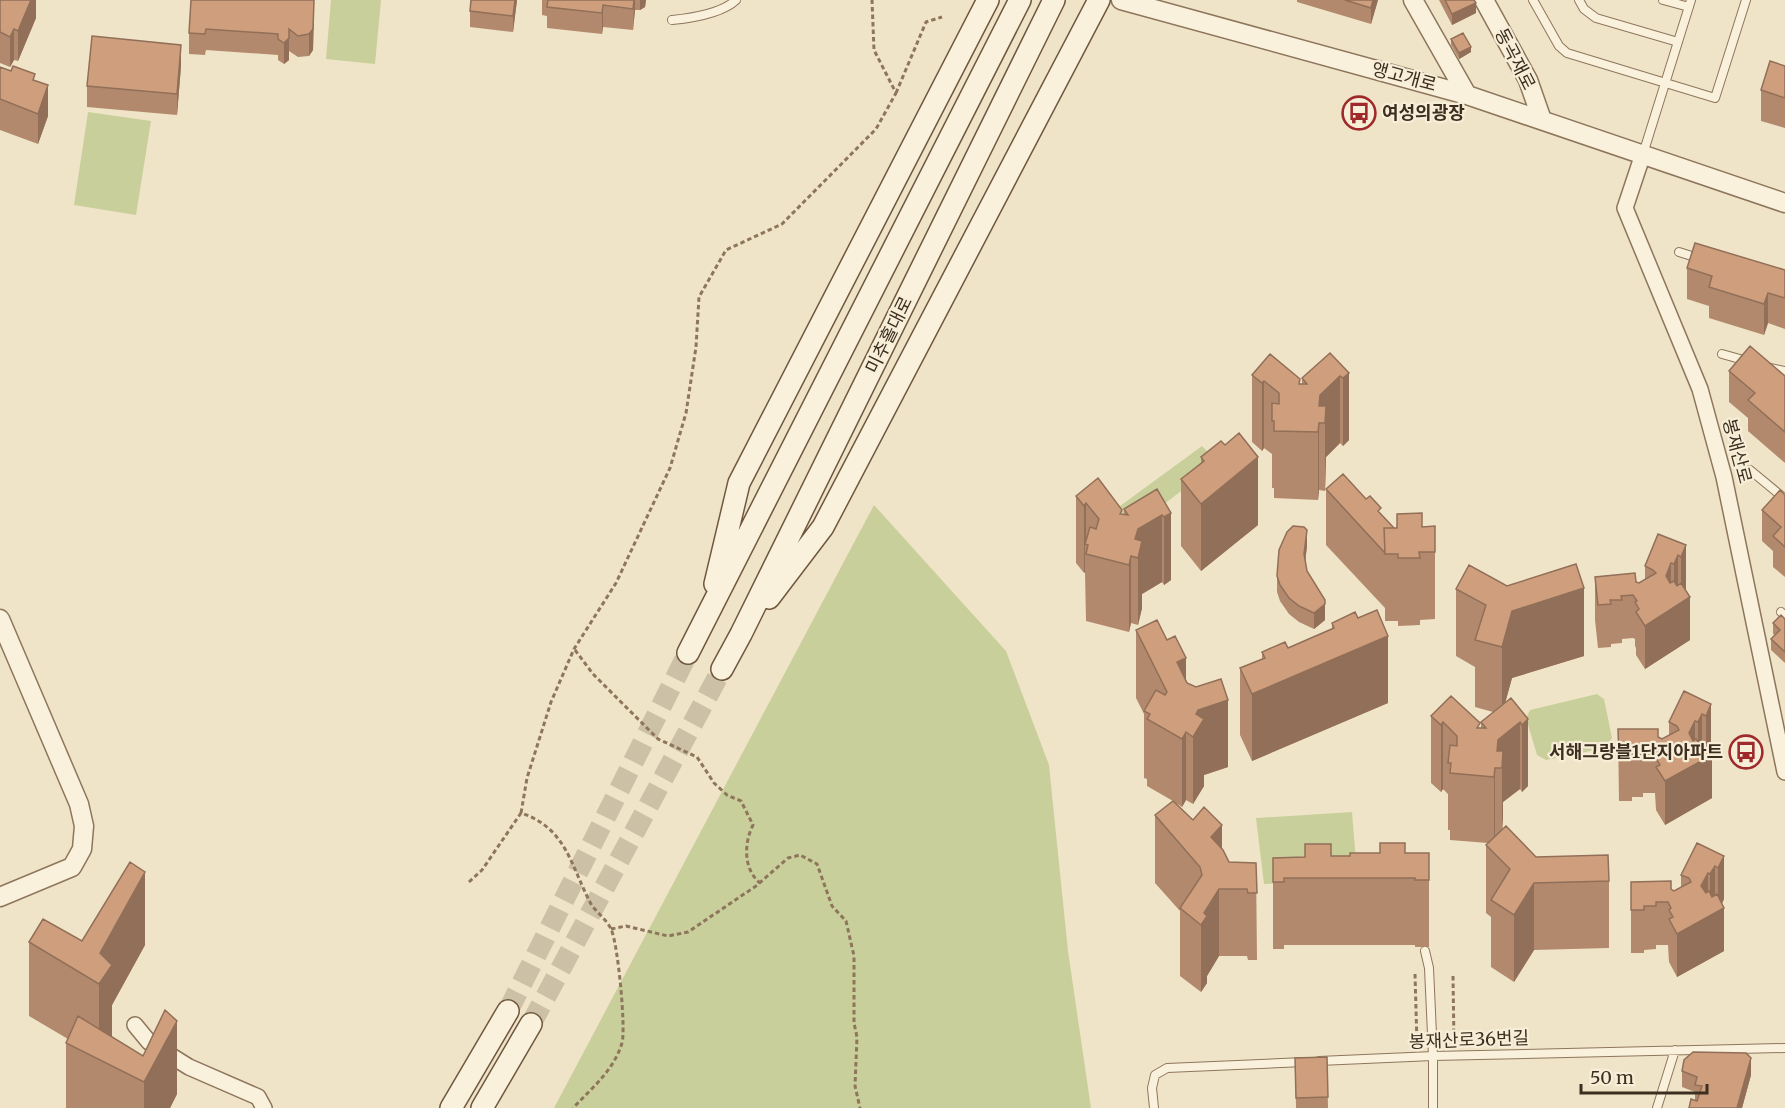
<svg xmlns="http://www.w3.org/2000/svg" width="1785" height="1108" viewBox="0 0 1785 1108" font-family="Merriweather,'Noto Sans KR',serif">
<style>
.green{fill:#c9cf9b}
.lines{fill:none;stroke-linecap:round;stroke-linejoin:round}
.secondary-tunnel{stroke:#ccc0a6;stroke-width:21;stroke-dasharray:21 10;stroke-linecap:butt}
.service-casing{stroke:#8d765c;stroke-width:10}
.minor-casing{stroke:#8d765c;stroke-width:18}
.tertiary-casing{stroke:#8d765c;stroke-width:21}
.secondary-casing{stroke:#6f573f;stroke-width:24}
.path{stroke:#8d765c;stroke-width:3;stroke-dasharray:4.5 3;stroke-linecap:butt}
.service{stroke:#faf1dc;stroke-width:8}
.minor{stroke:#faf1dc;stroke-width:15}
.tertiary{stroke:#faf1dc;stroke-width:18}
.secondary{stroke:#faf1dc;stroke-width:21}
.wall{fill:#b2896c}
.shaded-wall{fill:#916f58}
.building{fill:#cf9f7d;stroke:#916f58;stroke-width:1.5}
.labels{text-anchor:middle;stroke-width:4.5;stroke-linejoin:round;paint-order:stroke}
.street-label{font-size:18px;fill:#3d2e20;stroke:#f7eed8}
.poi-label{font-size:18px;font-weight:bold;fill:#3d2e20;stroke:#f7eed8;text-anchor:start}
</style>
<rect width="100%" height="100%" fill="#f0e4c8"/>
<path class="green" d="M331,0H381L375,64L326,59Z
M88,112L151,121L136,215L74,205Z
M1202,446L1212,456L1207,471L1132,529L1105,517Z
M874,505L1006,651L1049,765L1068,951L1091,1108H554Z
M1597,694L1604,699L1612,738L1605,748L1546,760L1537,755L1526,718L1530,710Z
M1352,812L1357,873L1352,882L1264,884L1256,818Z"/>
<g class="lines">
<path class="secondary-tunnel" d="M508,1011L688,653
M531,1024L722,669"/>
<defs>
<path id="service" d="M1533,0L1559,46L1567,53L1715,98L1746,0
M1579,0L1584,9L1596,18L1678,42
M1663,0L1689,7
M672,20C692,18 721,14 736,0
M1643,154L1691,0
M1679,252L1701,259
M1722,354L1747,361
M1770,368L1785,371
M1750,470L1785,499
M1781,612L1785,616
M1425,951L1429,968L1433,1056V1108
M1319,1061L1433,1056L1785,1048
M1154,1108L1152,1088L1155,1075L1167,1068L1304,1062
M1657,1108L1675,1050"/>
<path id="minor" d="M1643,154L1625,208L1700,389L1724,477L1785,772
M135,1025L149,1042L189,1067L258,1097L264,1108"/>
<path id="tertiary" d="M1121,0L1467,95L1785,203
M1413,0L1467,95
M1484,0L1528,80L1542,120
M0,619L79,804L84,826L82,849L72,867L0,897"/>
<path id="secondary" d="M715,584L739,483L988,0
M769,598L823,527L1099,0
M688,653L1020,0
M722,669L741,634L1054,0
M451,1108L508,1011
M482,1108L531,1024"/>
</defs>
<use href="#service" class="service-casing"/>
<use href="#minor" class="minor-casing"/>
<use href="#tertiary" class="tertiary-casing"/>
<use href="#secondary" class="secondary-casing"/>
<path class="path" d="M896,93L926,22L942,17
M575,650L593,674L658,739L697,757L714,783L727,795L741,801L753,825C744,843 743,869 760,883
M521,813L527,778L551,702L574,649L616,583L670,468L686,413L696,347L699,297L726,250L782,224L876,129L896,93L874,50L872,0
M469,882L482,870L521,813C567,828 571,867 591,904C597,913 607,920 611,929C618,943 626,1029 622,1043C614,1070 592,1088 573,1108
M611,929L626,926L668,936L688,932L756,886L788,858L800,855L817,864L832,906L846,921L854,956V1023L857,1037L855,1086L860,1108
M1415,974L1417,1044
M1453,976L1454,1044"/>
<use href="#service" class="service"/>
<use href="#minor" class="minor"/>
<use href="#tertiary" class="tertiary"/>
<use href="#secondary" class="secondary"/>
</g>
<path class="wall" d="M0,0H36V18L18,61L14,60L10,67L0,63Z
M191,0L314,17L313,50L309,56L298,57L289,51V60L284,64L278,60V55L206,50L205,55L189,54V33Z
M517,0L513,32L470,27V11Z
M542,0H646L645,7L640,10H635L633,30L603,27L602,34L547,28V16L542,15Z
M1297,0H1378L1371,24L1297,2Z
M1439,0H1474L1476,13L1452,25Z
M1451,39L1471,52L1459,59L1451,45Z
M181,66L177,115L87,107V86Z
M1785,66V128L1761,121V90Z
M0,67L35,80L48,116L38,144L0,130Z
M1687,268L1785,270V329L1768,323L1764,335L1709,318V306L1687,299Z
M1729,371L1785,376V463L1748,431V418L1729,402Z
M1349,373V440L1343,446L1340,443L1326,457L1325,491L1319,490L1318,500L1274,498V488H1272V454L1264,448L1262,451L1252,442V375L1300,384H1302V378Z
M1201,457L1258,525L1201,571L1181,546V479L1201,463Z
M1326,489L1381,514L1394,528L1422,527L1435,552V619L1420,620V625L1398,626V621H1385V608L1326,545Z
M1785,495V577L1773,567V551L1762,541V510Z
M1076,496L1122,514L1124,515V509L1171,513V580L1164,585L1162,582L1142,594V608L1138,625L1131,623L1129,632L1086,621L1085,572L1084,573L1076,563Z
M1686,545V590L1690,640L1645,669L1636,655V648L1635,646V639L1633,638L1622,639V643L1611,644V647L1598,648L1595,620V577L1639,583L1645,580V566Z
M1307,546L1305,562L1307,571L1325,620L1314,629L1299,622L1289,614L1280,601L1277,592V576Z
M1456,589L1584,656L1512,678L1505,702L1528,719V786L1522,792L1520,789L1503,802L1502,829L1536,857L1609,881V948L1534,950L1514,982L1491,967V917L1486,913V845L1488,843L1450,840V830H1448V794L1443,789L1441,792L1431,783V716L1481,728V722L1493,712L1475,707V667L1456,656Z
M1785,619V663L1771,650V639L1775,635L1773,634V623Z
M1332,623L1388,703L1252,761L1240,735V668L1262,659V652L1288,648L1332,629Z
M1136,630L1186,680L1228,767L1204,775V786L1193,804L1186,800L1182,807L1176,803L1222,849L1229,862L1256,863L1257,960H1248L1247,956H1219L1207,976V983L1201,992L1180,976V911L1155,883V815L1173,801L1147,786V779L1144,778V714L1136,698Z
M1711,704V747L1709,751L1712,798L1665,825L1656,810L1655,793H1643V797H1632V801H1619L1618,729L1658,737L1662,739L1669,735V722Z
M1405,853H1429V947H1415V945H1284V949H1273V858L1350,856Z
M1724,856V899L1722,904L1724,951L1677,977L1669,962L1668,945H1656V949L1644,950V953H1631V882L1671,889L1674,891L1681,887V875Z
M82,941L145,945L112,1005V1037L177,1094L170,1108H66V1043L68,1039L29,1016V942Z
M1327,1057L1328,1108H1296L1295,1058Z
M1682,1071L1751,1075L1742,1108L1695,1100V1092L1682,1087Z"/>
<path class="shaded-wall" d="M31,0H36V18L18,61V31Z
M314,0L313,50L309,56V34Z
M515,0H517L513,32V16Z
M634,0H635V10L633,30Z
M640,0H646L645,7L640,10Z
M1373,0H1378L1371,24V8Z
M1476,3V13L1452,25V14Z
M603,5V27L602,34V13Z
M14,29V60L10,67V37Z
M289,29V60L284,64V43Z
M181,45V66L177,115V94Z
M1471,47V52L1459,59V53Z
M48,85V116L38,144V114Z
M1768,293V323L1764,335V304Z
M1349,373V440L1343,446V378Z
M1340,376V443L1326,457L1325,491V423H1319L1320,395Z
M1264,381V448L1262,451V383Z
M1319,423V490L1318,500V432Z
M1258,457V525L1201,571V504Z
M1086,503V545L1085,544V572L1084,573V506Z
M1171,513V580L1164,585V517Z
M1162,515V582L1142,594V608L1138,625V558L1135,539L1138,529Z
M1307,530V546L1304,571V554Z
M1686,545V588L1681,600V557Z
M1678,555V599L1690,597V640L1645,669V626L1671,563V606L1674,607V564Z
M1131,556V623L1129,632V565Z
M1584,588V656L1512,678L1502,715V647L1512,611Z
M1325,604V620L1314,629V613Z
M1388,636V703L1252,761V694Z
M1186,658V725L1177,662Z
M1228,700V767L1204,775V786L1193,804V737L1196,714L1198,710Z
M1711,704V747L1706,759L1712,755V798L1665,825V781L1695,721V764L1698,763V722L1702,714V757L1706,759V716Z
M1528,719V786L1522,792V725Z
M1443,722V789L1441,792V725Z
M1520,722V789L1503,802V818L1502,836V768L1497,751L1498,740Z
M1186,732V800L1182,807V739Z
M1495,768V835L1494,844V777Z
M1222,825V889H1219V956L1207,976V983L1201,992V925L1204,913L1211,837Z
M1724,856V899L1718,911V868Z
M1715,866V909L1724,908V951L1677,977V934L1708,873V916L1710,915V874Z
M145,872V945L112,1005V1038L99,1057V984L100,953Z
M1534,883V950L1514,982V915Z
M177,1021V1094L170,1108H144V1082Z
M1751,1058V1075L1742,1108H1737Z"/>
<path class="building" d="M0,0H31L18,31L14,29L10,37L0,32Z
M191,0H314L313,29L309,34L298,36L289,29V38L284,43L278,39V34L206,29L205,34L189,33Z
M471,0H515L513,16L470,11Z
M548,0H634L633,9L603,5L602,13L547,7Z
M1345,0H1373L1371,8Z
M1445,0H1474L1476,3L1452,14Z
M1463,33L1471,47L1459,53L1451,39Z
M92,36L181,45L177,94L87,86Z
M1770,61L1785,66V98L1761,90Z
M13,66L35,74L33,80L48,85L38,114L0,99V67L11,71Z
M1695,243L1785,270V298L1768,293L1764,304L1709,287L1712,276L1687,268Z
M1750,346L1785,376V432L1748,400L1755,393L1729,371Z
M1330,353L1349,373L1343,378L1340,376L1320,395L1319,406H1326L1325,423H1319L1318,432L1274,431V421H1272V403L1279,404V393L1264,381L1262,383L1252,375L1270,354L1300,379L1299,384H1307L1302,378Z
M1239,433L1258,457L1201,504L1181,479L1204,461L1201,457L1221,441L1225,445Z
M1343,474L1366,499L1370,496L1381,508L1378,511L1394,528H1384L1385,553L1326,489Z
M1098,478L1122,510L1120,514L1128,515L1124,509L1157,489L1171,513L1164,517L1162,515L1138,529L1135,539L1142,541L1138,558L1131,556L1129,565L1086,554L1088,545L1085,544L1090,527L1096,529L1099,519L1086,503L1084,506L1076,496Z
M1780,490L1785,495V547L1773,536L1781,527L1762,510Z
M1422,513V527L1435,526V552H1419L1420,558H1398V554H1385L1384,528H1397V514Z
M1293,526L1304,527L1307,530L1304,554L1307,571L1325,600V604L1314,613L1299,606L1289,598L1280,585L1277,576L1279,550L1287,532Z
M1658,534L1686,545L1681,557L1678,555L1674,564L1671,563L1666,576L1670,583L1674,581L1677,586L1681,583L1690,597L1645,626L1636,612L1639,609L1635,602L1637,601L1633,595L1621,596L1622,600H1610L1611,604L1598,605L1595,577L1635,573L1636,582L1639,583L1656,573L1653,570L1645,566Z
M1576,564L1584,588L1512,611L1502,647L1475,640L1486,605L1456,589L1469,565L1507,586Z
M1377,610L1388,636L1252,694L1240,668L1265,658L1262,652L1285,642L1288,648L1334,628L1332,623L1355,612L1358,618Z
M1781,615L1785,619V652L1771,639L1780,630L1773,623Z
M1157,620L1167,640L1175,636L1186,658L1177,662L1187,683L1196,687L1221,679L1228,700L1198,710L1196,714L1204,719L1193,737L1186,732L1182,739L1147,719L1150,714L1144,711L1156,690L1165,695L1167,692L1136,630Z
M1684,691L1711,704L1706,716L1702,714L1698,722L1695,721L1689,733L1693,741L1696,739L1700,744L1704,742L1712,755L1665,781L1656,767L1660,765L1656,758L1659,756L1655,750H1643V754H1632V758H1619L1618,729H1658V737L1662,739L1679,730L1677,726L1669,722Z
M1451,696L1480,723L1477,728H1486L1481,722L1511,698L1528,719L1522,725L1520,722L1498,740L1497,751H1503L1502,768H1495L1494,777L1450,773L1451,763H1448L1450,745L1457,746V736L1443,722L1441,725L1431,716Z
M1173,801L1193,820L1204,807L1222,825L1211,837L1223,850L1229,862L1256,863L1257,893H1248L1247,889H1219L1204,913L1207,916L1201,925L1180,908L1202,875L1200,867L1155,815Z
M1506,826L1536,857L1608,855L1609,881L1534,883L1514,915L1491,900L1510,869L1486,845Z
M1380,843H1405V853H1429V880H1415V878H1284V882H1273V858L1305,857V844H1331V856H1350V853H1380Z
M1697,843L1724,856L1718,868L1715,866L1710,874L1708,873L1701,886L1706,893L1709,891L1712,897L1717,894L1724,908L1677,934L1669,919L1673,917L1669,910L1671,908L1668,902H1656V906H1644V910H1631V882L1671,881V889L1674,891L1691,882L1689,878L1681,875Z
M130,862L145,872L100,953L112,965L99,984L29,942L43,919L82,941Z
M165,1010L177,1021L144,1082L66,1043L78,1016L143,1056Z
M1693,1052L1746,1053L1751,1058L1737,1108H1689L1691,1099L1697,1101L1702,1086L1695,1085L1697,1077L1682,1071L1684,1060Z
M1327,1057L1328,1097L1296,1098L1295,1058Z"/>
<defs>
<symbol id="bus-ring" viewBox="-11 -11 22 22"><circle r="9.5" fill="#f7eed8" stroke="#9e2a2b" stroke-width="1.5"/><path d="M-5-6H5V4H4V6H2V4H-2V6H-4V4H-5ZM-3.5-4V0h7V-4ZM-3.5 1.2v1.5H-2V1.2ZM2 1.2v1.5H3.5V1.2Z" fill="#9e2a2b"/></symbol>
</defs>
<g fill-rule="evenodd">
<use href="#bus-ring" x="1340" y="94" width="38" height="38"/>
<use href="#bus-ring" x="1727" y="733" width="38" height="38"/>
</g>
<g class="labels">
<g class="street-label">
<text transform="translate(1515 59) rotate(63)" y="6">동곡재로</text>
<text transform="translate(1404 77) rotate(15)" y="6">앵고개로</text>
<text transform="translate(889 335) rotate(-64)" y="6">미추홀대로</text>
<text transform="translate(1737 451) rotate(75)" y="6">봉재산로</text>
<text transform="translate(1469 1040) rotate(-2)" y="6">봉재산로36번길</text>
</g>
<g class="poi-label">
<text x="1382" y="119">여성의광장</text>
<text x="1723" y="758" text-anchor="end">서해그랑블1단지아파트</text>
</g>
</g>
<path d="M1581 1084v9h126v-9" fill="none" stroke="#3d2e20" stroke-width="3"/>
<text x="1590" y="1084" font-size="18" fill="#3d2e20" stroke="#f7eed8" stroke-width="4.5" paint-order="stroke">50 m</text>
</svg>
